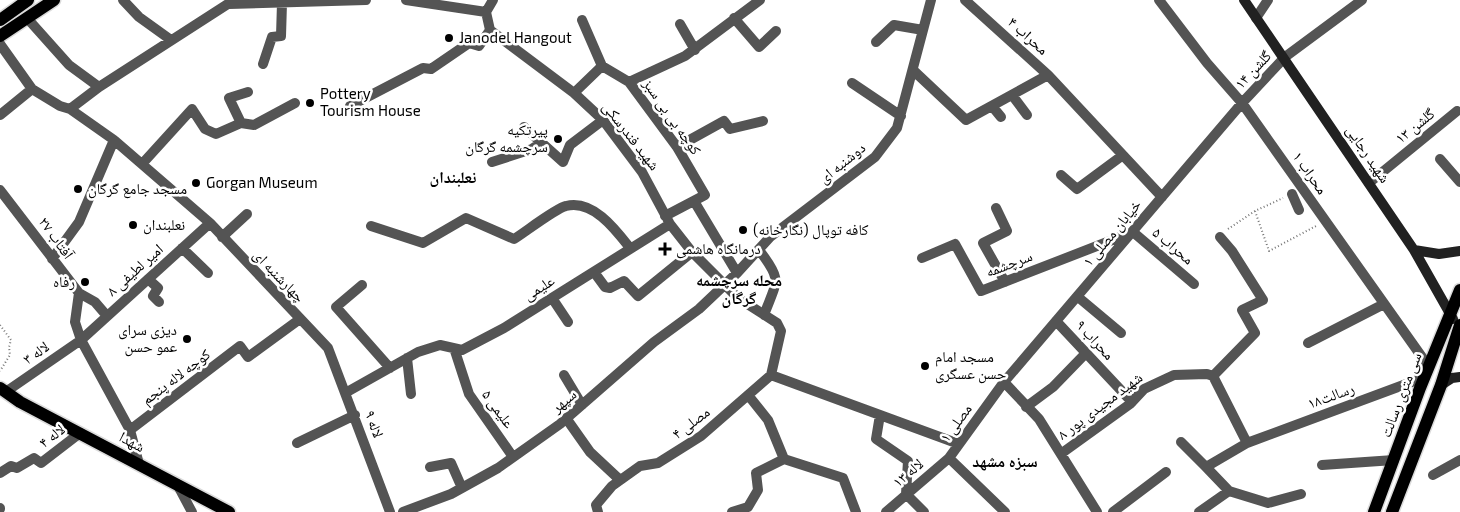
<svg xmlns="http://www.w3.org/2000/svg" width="1460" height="512" viewBox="0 0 1460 512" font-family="'Exo 2','Noto Naskh Arabic',sans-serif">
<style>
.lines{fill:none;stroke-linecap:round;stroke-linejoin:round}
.primary-casing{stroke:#dbdbdb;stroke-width:15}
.path{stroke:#767676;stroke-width:2;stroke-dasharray:1 2.5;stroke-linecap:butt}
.street{stroke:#545454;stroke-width:10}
.secondary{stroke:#212121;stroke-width:10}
.primary{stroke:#000;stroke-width:12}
.poi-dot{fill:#000;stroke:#fff;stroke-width:2}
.labels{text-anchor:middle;stroke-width:5;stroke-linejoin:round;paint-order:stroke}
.street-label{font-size:15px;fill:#000;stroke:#fff}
.poi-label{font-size:15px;fill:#000;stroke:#fff;text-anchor:start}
.neighbourhood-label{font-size:16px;font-weight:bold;fill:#000;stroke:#fff}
</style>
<rect width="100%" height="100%" fill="#fff"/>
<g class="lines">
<defs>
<path id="primary" d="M0,20L28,0
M0,36L54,0
M0,388L20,402L229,512
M1374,512L1420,388L1460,290
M1392,512L1441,385L1460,325"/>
</defs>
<use href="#primary" class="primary-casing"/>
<path class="path" d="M1255,211L1269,251L1316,226
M1228,229L1255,211L1283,198
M0,325L11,340L9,347L10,355L0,371"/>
<path class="street" d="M123,0L139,17L171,40
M406,0L486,12
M493,0L486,12L490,30L574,93L603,120L642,172L670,224L692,252L738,298L777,323L781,331L771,375
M965,0L1048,75L1162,197
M1159,0L1207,63L1242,103L1429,367
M229,4L366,0
M27,18L69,65L99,87
M734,18L759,47L776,31
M1256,18L1268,0
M582,20L602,66
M680,24L695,50
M876,42L894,25L923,30
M0,44L32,89L60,106L70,109L114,140L210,223L328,348L390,512
M263,64L272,37L281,36L282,3
M602,66L629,82L685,56L760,0
M914,71L966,120L1048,75
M629,82L677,147L705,195L665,216
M852,83L901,116
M574,93L602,66
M1012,95L1027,115
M350,106L423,68L431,69L469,43L479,46L490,30
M992,106L1001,117
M70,109L99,87L234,0
M0,115L32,89
M241,123L229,98L248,92
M524,127L563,162L570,145L603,120
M677,147L724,121L730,129L763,121
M1440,159L1460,182
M492,162L532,149L541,143
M142,164L192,109L205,129L216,134L241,123L254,125L295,103
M1061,175L1077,189L1123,155
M1369,183L1457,111
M0,190L79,293L75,322L81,340L130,430L139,464
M1292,194L1299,210
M694,201L737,273
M996,208L1007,231L983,243L1005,282
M371,226L423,243L466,218L514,239C524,233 556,208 566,206C593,199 616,230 630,248
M222,237L247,214
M182,248L208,273
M759,250C783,281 777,280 764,315
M922,258L955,244L981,291L1133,232L1194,284
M52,259L79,222L114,140
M594,272L605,287L610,288L624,281L638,296L692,252
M148,279L158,288L153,296L159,302
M362,285L336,307L390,368
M79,293L95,302L107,316
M1078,297L1121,333
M552,298L568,322
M1056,321L1132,402
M1308,343L1384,304
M454,348L469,394L513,457
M407,358L411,394
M564,375L582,405
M771,375L959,444
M1213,376L1255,333L1242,310L1263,300L1232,251L1220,237
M1213,376L1247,443
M1004,382L1039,419L1097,512
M7,391L81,340L210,223
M347,392L418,352L440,345L462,350L504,328L670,224
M748,395L768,420L784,459
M1026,407L1053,387L1086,353
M880,415L876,439L908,461L906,494L924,512
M566,418L590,452L620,480
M130,430L240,346L248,357L300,319
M1181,442L1206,467L1247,443L1425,377
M297,443L355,415
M1062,453L1130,404L1144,389L1174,375L1207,374L1213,376
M949,458L1005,512
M784,459L843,478L856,512
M1322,465L1394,460
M430,467L451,463L462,488
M1206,467L1229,491L1268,503L1301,494
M0,473L11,466L17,468L34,458L41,463L80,433
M1433,475L1460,460
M177,484L192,512
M0,508V509
M403,512L451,494L498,468L560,424L654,342L699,309L737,273L770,237L875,157L897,128L931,0
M598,512L596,505L612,486L640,466L658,463L701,436L771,375
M732,512L748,507L758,490L756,473L784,459
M886,512L949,458L1004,382L1242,103L1285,57L1362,0
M1113,512L1166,472
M1199,512L1229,491"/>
<path class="secondary" d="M1244,0L1414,250L1453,319
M1414,250L1439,254L1460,251
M1441,385L1452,378L1460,377"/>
<use href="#primary" class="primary"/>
</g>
<g class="poi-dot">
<circle cx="449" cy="38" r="5"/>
<circle cx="310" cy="103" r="5"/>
<circle cx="558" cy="139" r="5"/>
<circle cx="196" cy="183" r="5"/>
<circle cx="78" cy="189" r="5"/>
<circle cx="133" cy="225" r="5"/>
<circle cx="743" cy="230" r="5"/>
<path d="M662.5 241.5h5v5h5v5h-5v5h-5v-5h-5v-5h5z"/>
<circle cx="85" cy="282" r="5"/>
<circle cx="187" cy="339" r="5"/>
<circle cx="925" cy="366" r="5"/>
</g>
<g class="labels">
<g class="street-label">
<text transform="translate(1028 36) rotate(42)" y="5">۴ محراب</text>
<text transform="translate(1253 70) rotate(-47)" y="5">گلشن ۱۴</text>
<text transform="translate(672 117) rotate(55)" y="5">کوچه بی بی سبز</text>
<text transform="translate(1415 126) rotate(-39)" y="5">۱۳ گلشن</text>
<text transform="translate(631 136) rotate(52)" y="5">شهید فندرسکی</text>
<text transform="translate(1368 154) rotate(56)" y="5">شهید رجایی</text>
<text transform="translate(842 163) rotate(-39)" y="5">دوشنبه ای</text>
<text transform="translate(1310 173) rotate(55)" y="5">۱ محراب</text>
<text transform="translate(1112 233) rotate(-50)" y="5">خیابان مصلی ۱</text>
<text transform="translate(56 238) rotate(54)" y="5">آفتاب ۲۷</text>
<text transform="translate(1173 246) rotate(40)" y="5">۵ محراب</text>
<text transform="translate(1009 264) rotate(-21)" y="5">سرچشمه</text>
<text transform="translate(135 270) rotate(-42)" y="5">۸ امیر لطیفی</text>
<text transform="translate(279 276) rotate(46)" y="5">چهارشنبه ای</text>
<text transform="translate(539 288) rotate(-32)" y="5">علیمی</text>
<text transform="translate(1095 340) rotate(47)" y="5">۹ محراب</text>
<text transform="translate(36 353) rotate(-35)" y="5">لاله ۳</text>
<text transform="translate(176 377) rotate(-37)" y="5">کوچه لاله پنجم</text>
<text transform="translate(1401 395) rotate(-69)" y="5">سی متری رسالت</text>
<text transform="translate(1331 396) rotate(-20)" y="5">رسالت۱۸</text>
<text transform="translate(564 401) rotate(-40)" y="5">سپهر</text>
<text transform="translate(1100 406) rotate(-37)" y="5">۸ شهید مجیدی پور</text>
<text transform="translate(498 409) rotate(54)" y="5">۵ علیمی</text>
<text transform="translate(691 423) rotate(-37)" y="5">۴ مصلی</text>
<text transform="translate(956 423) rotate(-54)" y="5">۱ مصلی</text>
<text transform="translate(374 424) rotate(70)" y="5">۹ لاله</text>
<text transform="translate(52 436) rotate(-38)" y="5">لاله ۴</text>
<text transform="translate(132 442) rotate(28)" y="5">شهدا</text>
<text transform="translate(908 473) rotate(-40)" y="5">لاله ۱۳</text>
</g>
<g class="poi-label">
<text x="459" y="43">Janodel Hangout</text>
<text x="320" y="99">Pottery<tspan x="320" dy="17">Tourism House</tspan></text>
<text x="548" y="135" text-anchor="end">پیرتکیه<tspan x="548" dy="17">سرچشمه گرگان</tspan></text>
<text x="206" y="188">Gorgan Museum</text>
<text x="88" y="194">مسجد جامع گرگان</text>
<text x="143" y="230">نعلبندان</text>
<text x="753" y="235">کافه توپال (نگارخانه)</text>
<text x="676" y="254">درمانگاه هاشمی</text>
<text x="75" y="287" text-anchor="end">رفاه</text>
<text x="177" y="335" text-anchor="end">دیزی سرای<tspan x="177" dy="17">عمو حسن</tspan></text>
<text x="935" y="362">مسجد امام<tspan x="935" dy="17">حسن عسگری</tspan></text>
</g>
<g class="neighbourhood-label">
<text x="453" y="183">نعلبندان</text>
<text x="739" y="286">محله سرچشمه<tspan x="739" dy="18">گرگان</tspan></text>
<text x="1005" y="467">سبزه مشهد</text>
</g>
</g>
</svg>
